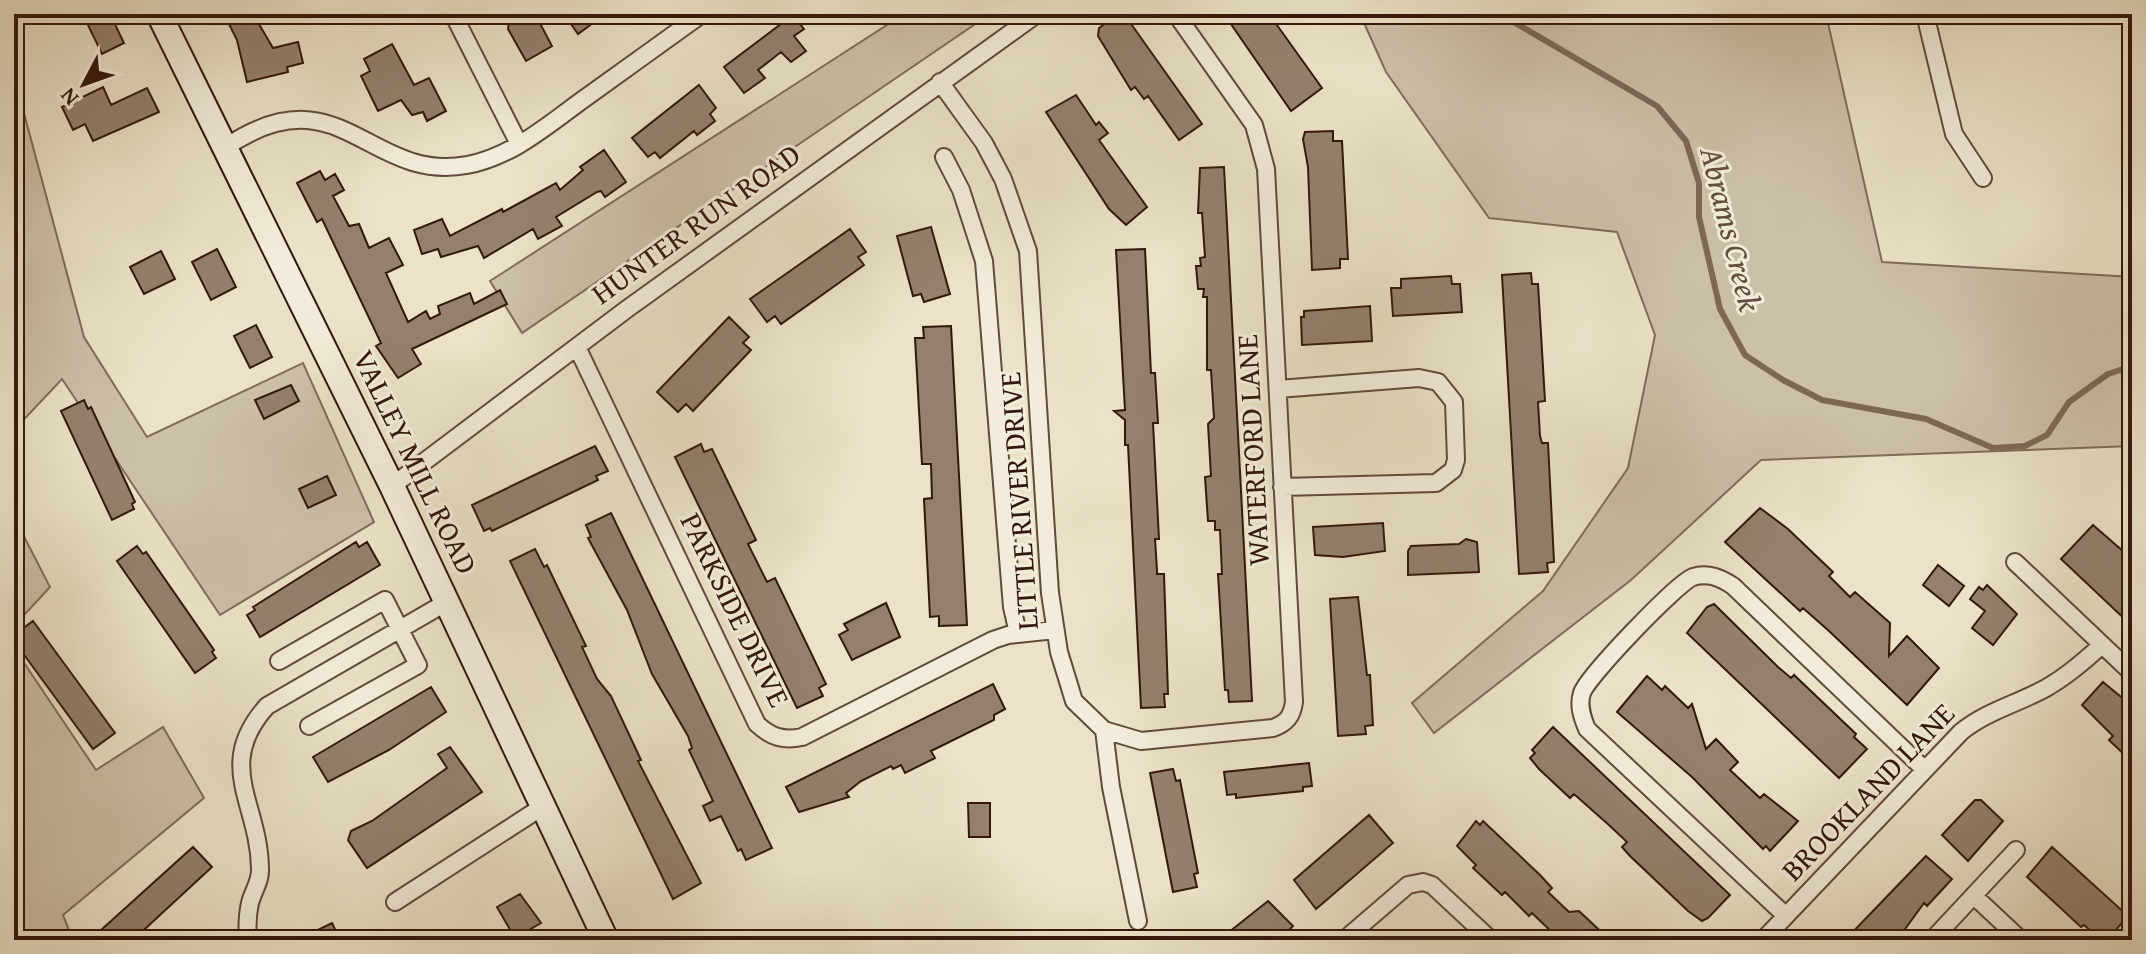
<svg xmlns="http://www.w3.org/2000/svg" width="2146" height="954" viewBox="0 0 2146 954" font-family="'Gentium Book Plus',serif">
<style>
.green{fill:#ccc0a8;stroke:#806c5a;stroke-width:2}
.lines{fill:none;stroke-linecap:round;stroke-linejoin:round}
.stream{stroke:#7d6856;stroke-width:6}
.building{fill:#93816e;stroke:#34170c;stroke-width:2}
.street-casing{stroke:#624a3b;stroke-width:20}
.secondary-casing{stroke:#34170c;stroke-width:28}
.street{stroke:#f2eddb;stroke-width:16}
.secondary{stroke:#f2eddb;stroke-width:24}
.labels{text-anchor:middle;stroke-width:6;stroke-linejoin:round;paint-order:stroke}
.street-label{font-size:30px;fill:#34170c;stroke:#f2eddb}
.water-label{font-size:32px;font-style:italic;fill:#644d3e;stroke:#f2eddb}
</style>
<rect width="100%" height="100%" fill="#ebe3c8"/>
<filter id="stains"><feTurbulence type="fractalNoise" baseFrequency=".0025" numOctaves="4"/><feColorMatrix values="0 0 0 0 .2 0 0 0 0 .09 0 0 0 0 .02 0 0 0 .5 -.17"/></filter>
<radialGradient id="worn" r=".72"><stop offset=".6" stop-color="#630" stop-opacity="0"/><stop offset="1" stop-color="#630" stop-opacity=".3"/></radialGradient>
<path class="green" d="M904,14H990L522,333L490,281Z
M1360,14H1826L1882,262L2132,277V446L1761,460L1631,580L1434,733L1412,703L1543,591L1628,468L1655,335L1617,232L1489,218L1386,72Z
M14,76L84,337L147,437L303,363L374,522L220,615L62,379L14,430Z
M14,517L50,587L14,626Z
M14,648L96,770L163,727L204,798L63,915L73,940H14Z"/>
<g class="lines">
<path class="stream" d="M1500,14L1657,106L1686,141L1699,183V217L1720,309L1745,355L1783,380L1822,400L1926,419L1993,448L2025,446L2047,435L2069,402L2108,374L2132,366"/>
</g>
<path class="building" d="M99,14H110L124,43L102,54L86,21Z
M224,14H253L273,48L298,42L303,63L287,67L288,72L247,82L237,40Z
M510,14H535L552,46L526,61L508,29Z
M564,14H605L578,34Z
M1119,14H1124L1202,124L1179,140L1148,96L1144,99L1135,87L1131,90L1098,36L1099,28Z
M1224,14H1269L1322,88L1291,111Z
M793,15L804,29L794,36L806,51L791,62L781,52L758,70L765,78L744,93L724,67Z
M392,44L414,85L429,78L446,111L427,121L423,112L412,115L401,100L378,111L361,76L370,71L364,59Z
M699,85L716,108L710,114L715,121L697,135L694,131L660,158L655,152L648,157L632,138Z
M103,87L111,105L147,88L159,112L93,141L85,124L73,130L62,107Z
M1076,95L1096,125L1099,122L1108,133L1099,140L1147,207L1126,225L1109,209L1046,112Z
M1333,131V141H1342L1348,259H1340V268L1312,270L1308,167L1303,139L1305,132Z
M604,150L626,182L605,197L601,191L597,192L556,217L562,226L538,239L533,229L484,258L478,246L441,257L438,249L422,254L414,230L442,219L450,236L502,209L503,212L556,183L560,190L583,170L580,167Z
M1224,167L1252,701L1229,702L1228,690H1225L1218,574H1222L1220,530H1215V521H1208L1205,477L1211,476L1208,424L1214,418L1211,370H1207V297H1203L1204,289H1198L1196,266H1201L1200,258L1205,257L1202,213H1198L1200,168Z
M320,171L325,180L335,174L344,190L333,196L349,226L359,224L369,248L389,238L403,265L386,273L408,322L426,311L430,319L440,314L438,306L470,293L474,304L500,290L507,304L412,349L421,364L398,378L376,346L381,343L322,219L317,222L297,183Z
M931,227L950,294L924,302L921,294L913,296L897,236Z
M850,229L866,252L858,257L864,265L781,324L775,316L767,322L750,299Z
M217,249L236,287L211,300L192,262Z
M1145,249L1151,373H1155L1158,423H1153L1159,539H1155L1157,570V574H1164L1168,694H1164L1165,707L1141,708L1128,445H1125V420L1114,411L1125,410L1116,250Z
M161,251L175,279L144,294L130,267Z
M1531,273L1532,284H1538L1545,401L1538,402L1540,436L1542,443H1548L1554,562L1547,563L1548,572L1519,574L1502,275Z
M1451,276L1452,284H1460L1462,312L1393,316L1391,288H1401V279Z
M1370,306L1372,341L1302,345L1301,317H1304V311Z
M729,317L749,337L743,343L751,350L693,411L686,404L678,412L657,392Z
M256,325L272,357L250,368L234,336Z
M951,326L967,625L939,626V616L930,617L924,499L932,498L931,464H922L915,338H924L923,327Z
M291,385L299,401L264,419L255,400Z
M84,400L88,409L91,407L135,502L132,504L134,509L112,520L61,411Z
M701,444L704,452L712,449L756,540L748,544L767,582L775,578L826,684L819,688L823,696L797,708L675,457Z
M595,446L608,471L596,476L598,480L492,531L490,528L484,531L472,505Z
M327,476L336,495L308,508L299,489Z
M1760,508L1788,529L1833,572L1829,576L1850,597L1855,592L1890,623L1889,656L1907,636L1939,668L1907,705L1829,631L1803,608L1800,611L1725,542Z
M611,513L772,848L746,860L741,849L738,851L721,816L710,821L703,806L713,801L689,750L692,748L688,736L652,674L627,610L588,538L591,537L586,525Z
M1383,523L1385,551L1343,557L1315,555L1313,527Z
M2093,525L2132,559V626L2061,559Z
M1466,539L1477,542L1479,572L1408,575V551L1411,546L1459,544Z
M356,542L359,547L367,542L380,565L260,637L247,615L255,610L253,607Z
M137,546L143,554L146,552L214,650L212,652L216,658L195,673L117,561Z
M535,549L544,567L547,565L586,646L582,647L597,679L611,696L641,760L638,761L701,883L673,899L510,561Z
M1938,565L1964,586L1949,606L1923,585Z
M1987,585L2017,614L1993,645L1972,628L1985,611L1970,599L1979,587L1983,590Z
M1358,597L1367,675H1370L1373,725L1365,726L1366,734L1338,736L1330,599Z
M886,603L900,637L852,660L839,635L848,630L844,624Z
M1714,604L1778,667L1791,678L1794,675L1856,734L1854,737L1867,749L1839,778L1687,633L1707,607Z
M33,621L115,733L93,749L14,641V635Z
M1647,676L1662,690L1665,686L1688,708L1692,704L1706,749L1716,739L1738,762L1730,770L1760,798L1764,794L1798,821L1770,851L1766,846L1763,849L1692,777L1617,712Z
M2103,682L2132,706V762L2109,740L2113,736L2082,705Z
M993,684L1005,709L994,715V720L931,751L935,758L905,773L901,765L893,769L891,766L861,781L846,793L849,797L799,812L786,787Z
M431,687L446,712L389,750L328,782L313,757Z
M1553,727L1730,895L1708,918L1702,921L1688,911L1630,856L1622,847L1627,842L1610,826L1574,794L1570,798L1539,769L1530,758L1535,753L1532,750Z
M450,747L482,792L367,868L348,840L351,831L372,821L447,768L438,754Z
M1309,763L1312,786L1303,787V791L1236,798V794L1227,795L1224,772Z
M1173,769L1176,781L1180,780L1198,873L1194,874L1197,887L1173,892L1150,773Z
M1975,800H1981L2003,821L1968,861L1942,835Z
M968,803H990V837H969Z
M1369,815L1393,843L1316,909L1294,880Z
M1476,821L1480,825L1483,821L1540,875L1552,888L1548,892L1569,912L1579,911L1610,940H1560L1532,913L1529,916L1505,892L1502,895L1473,868L1476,865L1457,846Z
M193,847L212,867L133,940H90Z
M2052,847L2128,916L2107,940H2101L2084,925L2081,927L2027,877Z
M1926,856L1952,879L1927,906L1924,903L1897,940H1845Z
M520,894L541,923L515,938L497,907Z
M1268,901L1293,926L1280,940H1219Z
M332,923L340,940H297Z"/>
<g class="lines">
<defs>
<path id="street" d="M453,14L519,144
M1925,14L1954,134L1983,178
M940,82L984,143L1003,179L1028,251L1050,593L1059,652L1074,701L1104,730L1141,741L1273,728C1287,723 1292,716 1294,702L1266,169L1254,125L1176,14
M226,147C340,70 368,183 467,165C513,157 551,122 588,96C626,69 664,41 702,14
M944,157L961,190L984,261L1012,607L1018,633
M577,347L757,724C771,737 783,741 802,737L993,640L1008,635L1055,630
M1278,389L1419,378L1438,382L1454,402L1456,460L1453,470L1436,483L1282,487
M392,486L627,309L1037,14
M2015,562L2132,673
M279,661L385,600L418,665L309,726
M1104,730L1111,787L1138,921
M1974,896L2021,940
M395,902L542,807
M1786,916L1587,729C1582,717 1578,705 1582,693C1587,677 1677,583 1693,577C1708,572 1721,578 1733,586L1924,769
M248,940C247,927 247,916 250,903C253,891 261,881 260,868C259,803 214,765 267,706L447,602
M1344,940L1408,885L1423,882L1432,885L1491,940
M1763,940L1961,732C1987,711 2017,704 2046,688C2067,676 2084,661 2102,645
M1932,940L2016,850"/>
<path id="secondary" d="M159,14L392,486L606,940"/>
</defs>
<use href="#street" class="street-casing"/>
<use href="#secondary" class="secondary-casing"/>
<use href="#street" class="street"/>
<use href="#secondary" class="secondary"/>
</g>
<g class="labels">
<g class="street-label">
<text transform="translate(696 224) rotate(-36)" y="10">HUNTER RUN ROAD</text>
<text transform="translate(1253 450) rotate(-93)" y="10">WATERFORD LANE</text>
<text transform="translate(415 462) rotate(64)" y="10">VALLEY MILL ROAD</text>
<text transform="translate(1019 501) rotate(-94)" y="10">LITTLE RIVER DRIVE</text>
<text transform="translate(735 610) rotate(64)" y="10">PARKSIDE DRIVE</text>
<text transform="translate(1868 792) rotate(-46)" y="10">BROOKLAND LANE</text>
</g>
<g class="water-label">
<text transform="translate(1731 229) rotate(76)" y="11">Abrams Creek</text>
</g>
</g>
<rect width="2146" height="954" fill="none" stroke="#ebe3c8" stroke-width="48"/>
<rect x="16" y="16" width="2114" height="922" fill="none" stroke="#34170c" stroke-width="4"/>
<rect x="24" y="24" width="2098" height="906" fill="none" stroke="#34170c" stroke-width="2"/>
<g transform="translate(84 84) rotate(229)" stroke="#f2eddb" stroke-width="6" paint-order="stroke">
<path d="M0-6L14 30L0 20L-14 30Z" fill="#34170c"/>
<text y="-12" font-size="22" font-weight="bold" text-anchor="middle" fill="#34170c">N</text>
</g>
<rect width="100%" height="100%" filter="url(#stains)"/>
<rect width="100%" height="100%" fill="url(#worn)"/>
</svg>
